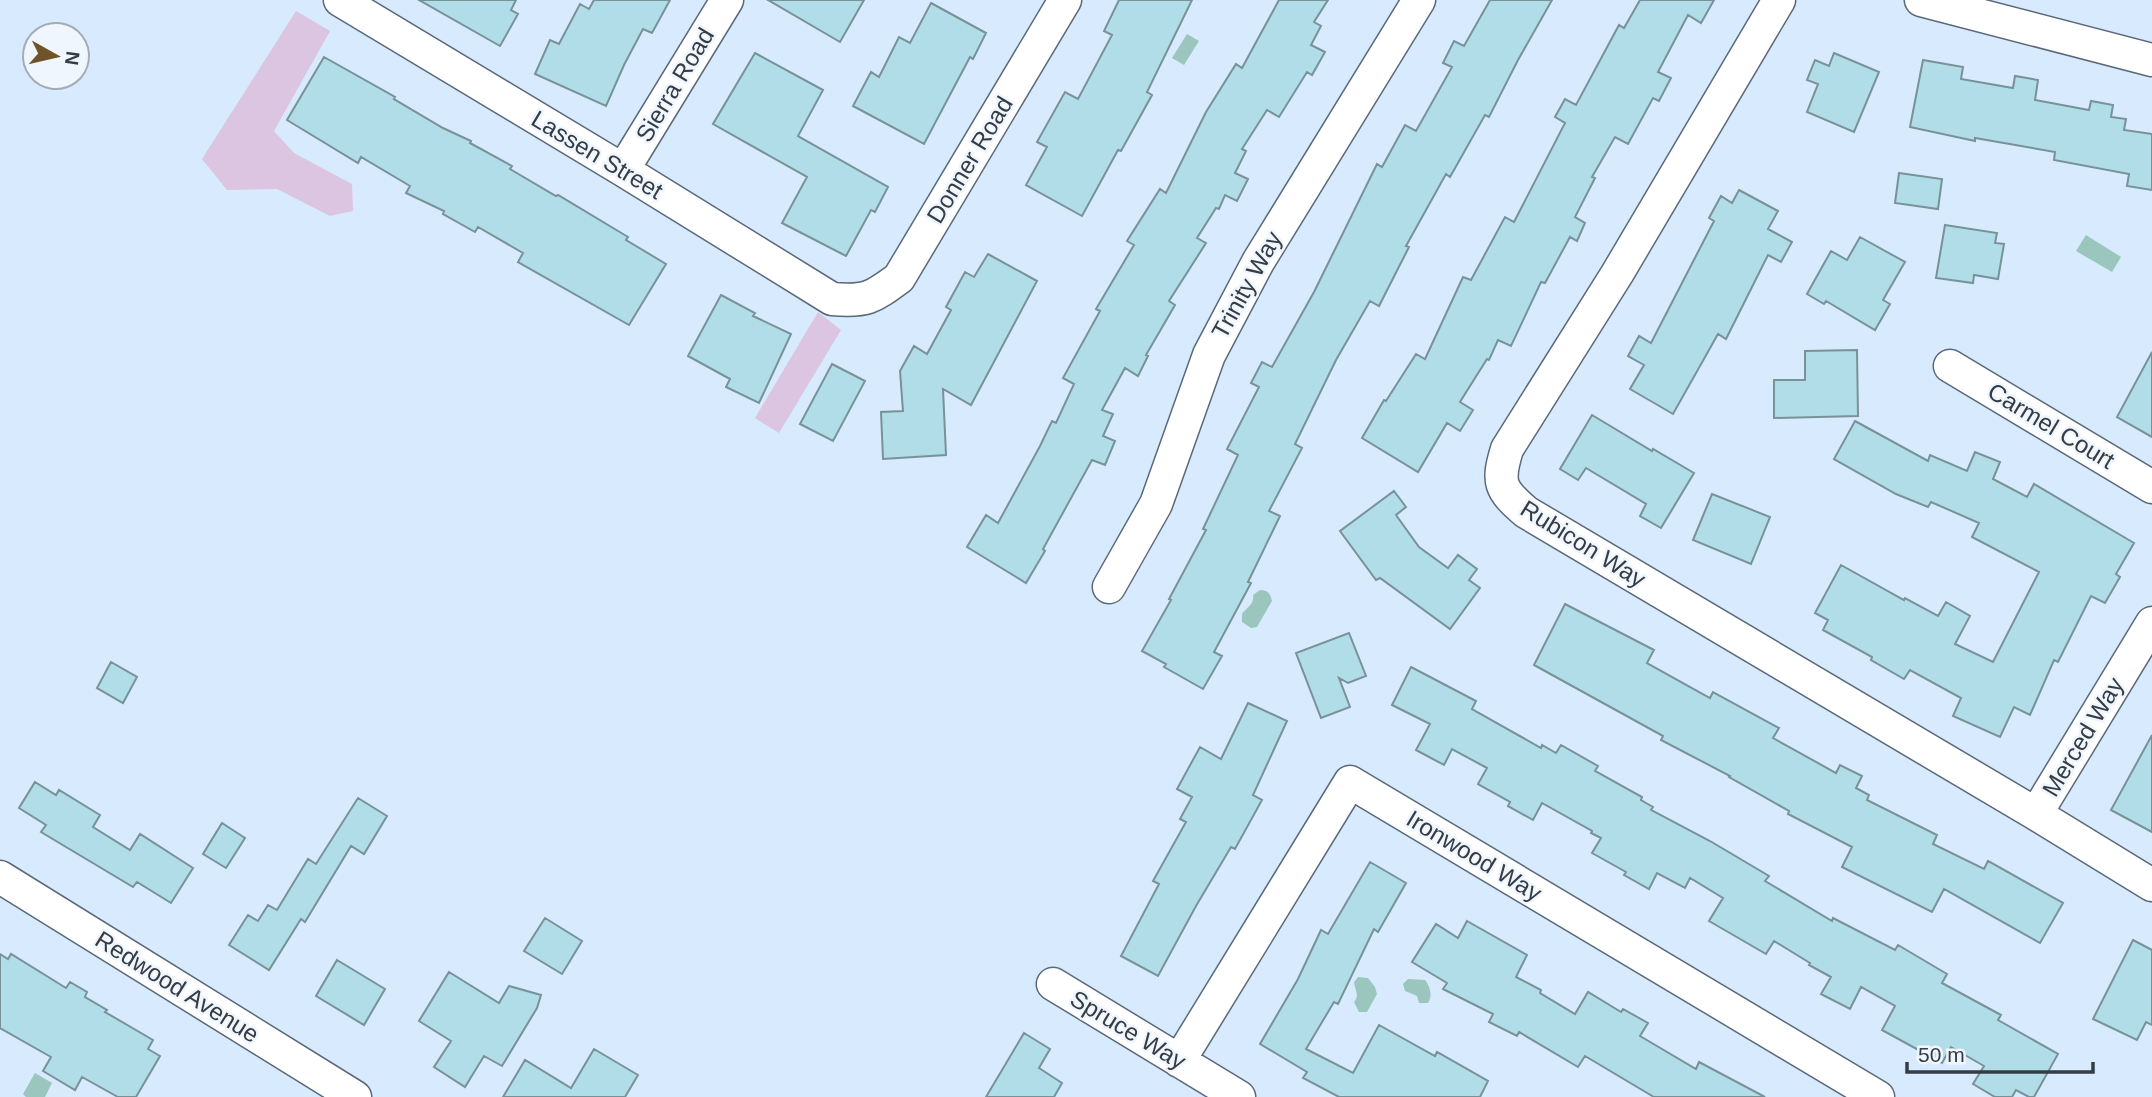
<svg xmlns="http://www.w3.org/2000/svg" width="2152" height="1097" viewBox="0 0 2152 1097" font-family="Arial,sans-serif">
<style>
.green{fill:#dcc5e0}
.water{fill:#9ac6bd}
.building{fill:#b1dde8;stroke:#779299;stroke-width:2}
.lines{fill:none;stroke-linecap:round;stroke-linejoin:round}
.minor-casing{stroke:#5a697a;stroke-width:35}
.minor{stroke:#fff;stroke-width:32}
.labels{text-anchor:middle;stroke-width:5;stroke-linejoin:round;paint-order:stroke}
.street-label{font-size:24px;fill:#353c44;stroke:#eff6fe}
</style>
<rect width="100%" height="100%" fill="#d8eafd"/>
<path class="green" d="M296,11L330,31L274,131L294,153L352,184L353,211L330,216L277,189L227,190L202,159Z
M818,312L841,330L779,433L755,418Z"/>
<path class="water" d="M1187,34L1199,41L1184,65L1172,58Z
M2086,235L2121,257L2112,272L2076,251Z
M1260,590C1269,590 1270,594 1272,601L1257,627L1251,628L1242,622V614C1246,608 1255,604 1253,595Z
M1358,977L1368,978L1375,987L1377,994L1367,1012H1359L1354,1002C1360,995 1355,991 1354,982Z
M1408,979L1425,980C1430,986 1433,996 1428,1003H1419L1417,996L1405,991L1403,984Z
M35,1073L52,1083L45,1097H26L23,1094Z"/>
<path class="building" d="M419,0H516L511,10L518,14L500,46Z
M594,0H670L652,33L643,29L624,65L606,106L535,74L550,40L559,44L580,4L589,9Z
M768,0H864L840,42Z
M1119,0H1192L1147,92L1152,95L1121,151L1118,150L1082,216L1026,185L1047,147L1037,142L1065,92L1078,99L1112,35L1104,31Z
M1279,0H1328L1314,22L1321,26L1311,45L1325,52L1312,75L1307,72L1279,117L1267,110L1242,149L1246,151L1235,173L1248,179L1237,201L1225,195L1219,209L1216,208L1197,238L1206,243L1169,301L1175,305L1146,355L1148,356L1138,376L1125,368L1102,410L1113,414L1103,436L1115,441L1105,465L1092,460L1043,549L1045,551L1026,583L967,547L986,515L998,523L1040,446L1052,421L1056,423L1074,384L1063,378L1100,311L1096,309L1134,245L1127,241L1160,189L1166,193L1206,112L1236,64L1242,68Z
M1490,0H1552L1518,60L1489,117L1485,115L1450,177L1446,174L1406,246L1409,247L1379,306L1370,301L1336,360L1295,444L1302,448L1269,511L1280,516L1248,582L1251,583L1214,652L1222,656L1203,689L1164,667L1166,664L1142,651L1171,600L1169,599L1206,530L1203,529L1238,455L1227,449L1259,387L1251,383L1262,362L1272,367L1314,292L1377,164L1382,167L1405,125L1416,131L1452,67L1443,63L1454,41L1464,46Z
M1640,0H1714L1701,23L1688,15L1658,72L1671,78L1659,101L1653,98L1628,144L1615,137L1592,177L1595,178L1575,217L1585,223L1577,241L1570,237L1545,283L1541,282L1511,346L1498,340L1489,360L1487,359L1460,402L1473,410L1460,431L1447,423L1418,472L1362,438L1384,400L1386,401L1416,354L1425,359L1463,277L1471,280L1505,217L1514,222L1565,123L1555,117L1565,99L1576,105L1619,25L1624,28Z
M931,3L986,33L973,59L970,57L924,144L853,106L871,72L879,77L899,37L910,43Z
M755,53L823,90L798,136L888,187L875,212L871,210L846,256L782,223L807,177L713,124Z
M1834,53L1879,72L1854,132L1807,112L1818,84L1807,80L1815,60L1829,66Z
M324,57L395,97L394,99L443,128L471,141L470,143L512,166L510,169L556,196L558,195L628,237L626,240L666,264L629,325L518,262L523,253L478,227L475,232L443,214L444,211L406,193L410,186L361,157L358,163L287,120Z
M1923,60L1963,67L1961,79L2013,88L2015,76L2038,80L2035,100L2089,110L2091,101L2113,105L2111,117L2126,119L2124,130L2152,134V190L2127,186L2129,174L2054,160L2055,152L1975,138V141L1910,127Z
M1899,173L1942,179L1938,209L1895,203Z
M1739,190L1778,211L1768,229L1792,242L1781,262L1768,255L1726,339L1718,334L1673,414L1630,389L1644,365L1628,356L1639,336L1651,343L1714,221L1709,218L1721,196L1732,203Z
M1945,225L1997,233L1995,243L2004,244L1998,279L1974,275L1973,283L1936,278Z
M1860,237L1905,262L1883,300L1890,304L1875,330L1826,301L1824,304L1807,294L1831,251L1847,260Z
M988,254L1037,281L971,405L943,389L946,455L883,459L881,412L903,411L900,371L914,346L927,354L951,310L946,307L965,272L974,277Z
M721,295L755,313L753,316L791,334L759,403L726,387L730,379L688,356Z
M1857,350L1858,416L1774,418V380H1805V351Z
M2152,352V437L2117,417Z
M832,364L865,381L833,441L800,424Z
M1592,415L1652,451L1653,449L1694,473L1661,528L1640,516L1646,504L1586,468L1578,480L1560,469Z
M1855,421L1928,461L1930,455L1967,471L1975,452L2000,462L1993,479L2027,497L2034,484L2134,543L2116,574L2120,577L2105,603L2091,596L2058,662L2054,660L2030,715L2014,707L2000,737L1953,716L1961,698L1910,670L1904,679L1871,660L1872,657L1823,630L1828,620L1815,613L1841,565L1904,600L1905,598L1938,616L1946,602L1970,616L1955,644L1993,662L2039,572L1972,537L1979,523L1931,502L1928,507L1896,494L1834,459Z
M1394,491L1406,507L1396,515L1419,547L1448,568L1458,555L1477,569L1469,580L1480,588L1450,629L1380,578L1376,580L1340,531Z
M1712,494L1770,517L1751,564L1693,540Z
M1565,604L1654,650L1647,663L1710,698L1713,692L1779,728L1773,738L1836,773L1840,765L1862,776L1856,788L1869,795L1867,800L1937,835L1933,844L1984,869L1988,861L2063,903L2040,943L1944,889L1932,912L1842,867L1852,847L1788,814L1789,811L1729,777L1730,776L1661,740L1663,736L1534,665Z
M1349,633L1366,676L1348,683L1339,678L1350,707L1321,718L1296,653Z
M111,662L137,677L123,703L97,688Z
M1411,667L1476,701L1472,709L1541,748L1542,745L1556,753L1561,745L1598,766L1595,771L1642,797L1641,800L1653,807L1651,810L1710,841L1769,876L1765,881L1832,921L1833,918L1895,950L1898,945L1947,974L1942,983L2001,1015L1998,1020L2058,1054L2034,1097H2029L2016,1090L2012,1097H1995L1973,1084L1984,1066L1951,1047L1942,1063L1882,1030L1895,1006L1861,987L1850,1009L1821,994L1831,977L1809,965L1810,963L1774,941L1766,954L1709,921L1723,898L1690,878L1685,888L1657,873L1649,889L1624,875L1626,872L1592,853L1601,838L1591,833L1592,831L1542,803L1533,820L1508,806L1510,802L1478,784L1487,768L1452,749L1444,765L1416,750L1430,724L1392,705Z
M1248,703L1287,721L1253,795L1262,800L1235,849L1231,847L1196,906L1158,976L1121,956L1159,884L1153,881L1186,822L1180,819L1192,797L1177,789L1200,747L1221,759Z
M2152,735V832L2111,810Z
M35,782L56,795L59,790L100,815L93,827L130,850L140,834L193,868L171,903L137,882L133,887L41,832L46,825L19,808Z
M358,798L387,816L364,854L351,846L305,922L301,919L269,970L229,945L248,915L258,921L268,905L277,910L308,859L316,864Z
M222,823L245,838L226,868L203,854Z
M1370,862L1406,883L1378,932L1374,929L1338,1004L1334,1002L1306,1049L1353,1073L1379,1025L1435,1056L1437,1052L1488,1081L1480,1097H1339L1303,1078L1307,1072L1260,1044L1298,979L1321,930L1328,934Z
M545,918L582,941L562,974L524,951Z
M1467,921L1527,955L1516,977L1541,990L1540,993L1575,1014L1588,992L1621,1012L1623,1009L1648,1023L1640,1036L1696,1069L1699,1062L1765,1097H1654L1585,1056L1578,1067L1519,1032L1517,1036L1489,1022L1493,1014L1443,989L1447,983L1412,962L1436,924L1458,938Z
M2133,940L2152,950V1025L2146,1022L2137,1040L2093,1019Z
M0,954L8,959L11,954L66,988L70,982L87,992L85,997L107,1010L105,1012L153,1040L148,1049L160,1056L136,1097H118L82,1077L75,1090L43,1071L51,1057L0,1028Z
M337,960L385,989L364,1025L316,996Z
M449,972L499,1003L509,986L541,995L537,1008L502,1066L484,1056L465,1087L434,1067L451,1041L419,1021Z
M1024,1033L1050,1049L1039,1068L1062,1083L1054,1097H986Z
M594,1049L638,1075L625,1097H503L525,1060L571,1088Z"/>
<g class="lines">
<defs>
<path id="minor" d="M340,0L623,170L832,299C866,302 872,298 899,278L1065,0
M1779,0L1617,274L1507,449C1497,482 1499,489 1526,512L2036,814L2152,885
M1921,0L2152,60
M623,170L727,0
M1950,366L2152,487
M1109,587L1156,504L1209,355L1258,262L1419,0
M2036,814L2152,623
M0,877L355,1097
M1053,984L1239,1097
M1179,1061L1350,782L1878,1097"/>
</defs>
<use href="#minor" class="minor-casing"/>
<use href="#minor" class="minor"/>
</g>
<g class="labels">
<g class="street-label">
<text transform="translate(675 85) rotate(-59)" y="8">Sierra Road</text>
<text transform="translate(597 155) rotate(31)" y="8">Lassen Street</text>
<text transform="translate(970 160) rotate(-59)" y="8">Donner Road</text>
<text transform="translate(1247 285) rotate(-61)" y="8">Trinity Way</text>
<text transform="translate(2051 426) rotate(31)" y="8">Carmel Court</text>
<text transform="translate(1583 544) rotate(32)" y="8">Rubicon Way</text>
<text transform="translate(2083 737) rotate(-59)" y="8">Merced Way</text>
<text transform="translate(1474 856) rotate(31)" y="8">Ironwood Way</text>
<text transform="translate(177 987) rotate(32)" y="8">Redwood Avenue</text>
<text transform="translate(1128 1030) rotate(31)" y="8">Spruce Way</text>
</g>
</g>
<g transform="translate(56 56) rotate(98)"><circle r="33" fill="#eff6fe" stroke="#a5acb4" stroke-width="2"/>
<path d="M0-5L12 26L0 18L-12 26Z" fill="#705326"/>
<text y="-10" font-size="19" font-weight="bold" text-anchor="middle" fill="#353c44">N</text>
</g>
<path d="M1907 1062v10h186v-10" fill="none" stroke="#353c44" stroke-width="3.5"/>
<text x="1918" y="1062" font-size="21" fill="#353c44" stroke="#eff6fe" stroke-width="5" paint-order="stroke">50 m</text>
</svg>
